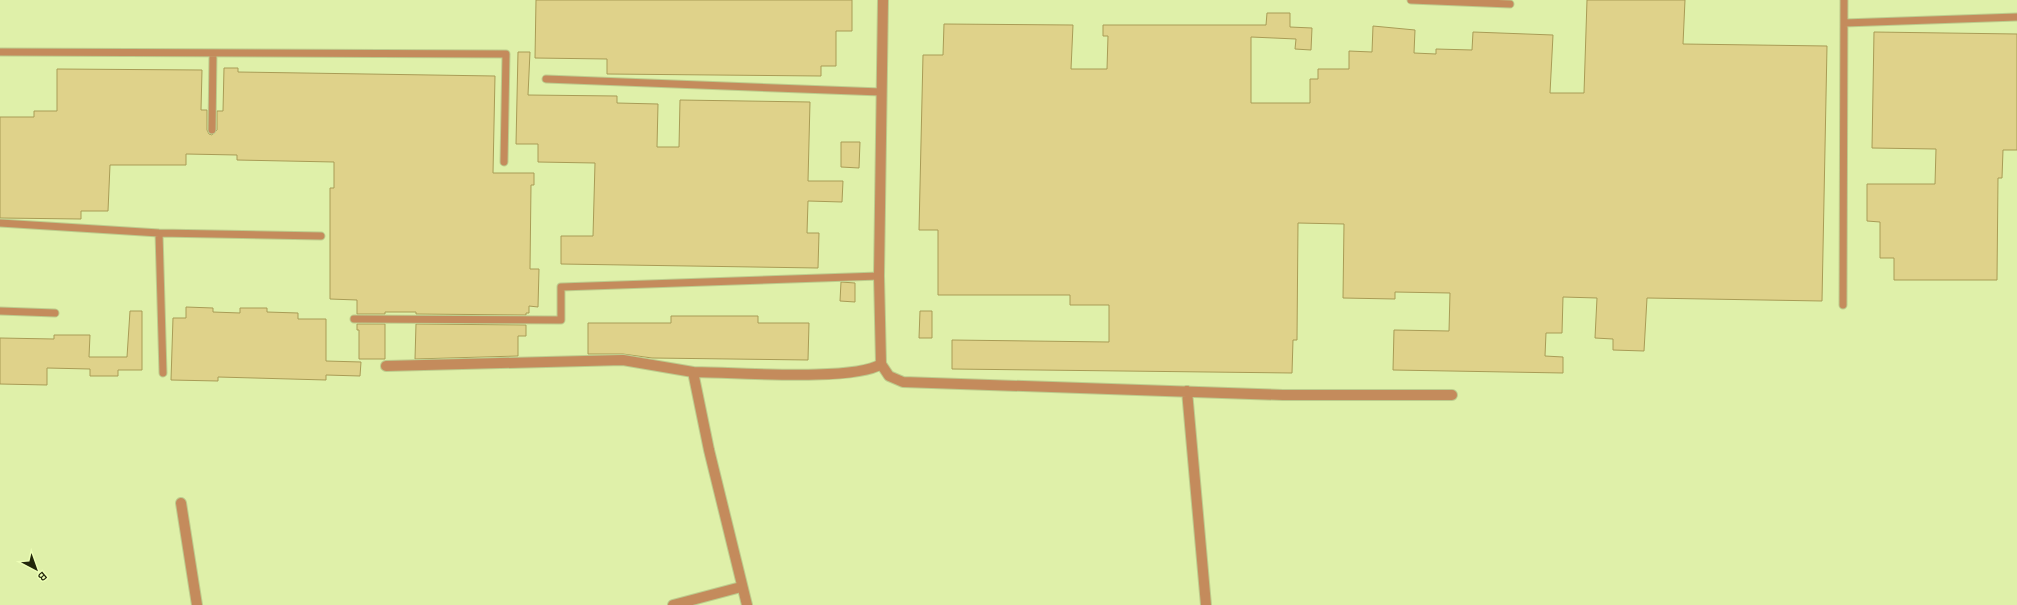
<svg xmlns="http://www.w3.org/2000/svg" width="2017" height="605" viewBox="0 0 2017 605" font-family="'Nunito Sans',sans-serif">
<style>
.building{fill:#dfd28a;stroke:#a99c56}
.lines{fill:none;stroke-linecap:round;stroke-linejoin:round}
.service-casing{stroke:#bdcc8d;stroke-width:9}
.minor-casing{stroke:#bdcc8d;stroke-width:12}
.service{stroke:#c48b5c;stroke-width:7}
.minor{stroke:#c48b5c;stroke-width:10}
</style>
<rect width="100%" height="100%" fill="#dff0a9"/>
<path class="building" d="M536,0H852V31H836V66H821V76L607,74V59L535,58Z
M1587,0H1685L1683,44L1827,46L1822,301L1647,298L1644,351L1613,350V339L1595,338L1597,298L1563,297L1562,333H1546L1545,356L1563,357V373L1393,370L1394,330L1449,331L1450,293L1395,292V299L1343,298L1344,224L1298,223L1297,340H1293L1292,373L952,369V340L1109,342V305H1070V295H938V230H919L923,55H943L944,24L1073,25L1071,69H1107L1108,36H1103V25H1266L1267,13H1290V27L1312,28L1311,50L1295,49L1296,39L1251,37V103H1310V79H1318V69H1349V51L1372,52L1373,26L1415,30L1414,53L1436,54V49L1472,50L1473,32L1553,35L1550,93H1584Z
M1874,32L2017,34V150H2003L2002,178H1998L1997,280H1894V258H1880V222L1867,221V184H1935L1936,149L1872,148Z
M518,52H530L528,95L617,96V103L658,104L657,147H679L680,100L810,102L808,181H843L842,202L808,201L807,233H819L818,268L561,264V236H593L595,163L538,162V144H516Z
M224,68H238V72L495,76L493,173H534V185H531L530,269H539L538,307L529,306V313H526V315L416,314V312H385V314H357V300L330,299V188H334V162L237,160V155L186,154V165H110L108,211H81V219L0,218V117H34V111H57V69L202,70L201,110H207V130L209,134L212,135L217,130V111H223Z
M841,142H860L859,168L841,167Z
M841,282L855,283V302L840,301Z
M186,307L213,308V312L240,313V308H267V312L298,313V319H326V361L361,362L360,376L326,375V380L218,377V381L171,380L173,318H186Z
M130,311H142V370H118V376H90V369L47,368V385L0,384V338L54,339V335H90L89,357H127Z
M920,311H932V338H919Z
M671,316H758V323H809L808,360L652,358L623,354H588V323H671Z
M357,324H385V359H359V330H357Z
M416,324L526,325V336H518V356L415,359Z"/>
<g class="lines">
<defs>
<path id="service" d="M1411,0L1510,4
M1844,23L2017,17
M0,52L506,54L504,162
M546,79L881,92
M212,130L213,53
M0,223L159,233L321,236
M159,233L163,373
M1843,305L1844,0
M0,311L55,313
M354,319L561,320V287L879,276"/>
<path id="minor" d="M883,0L879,276L881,364L889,376L903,382L1283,395H1452
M386,366L623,360L693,372L709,450L747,605
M693,372C731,372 854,382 881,364
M1187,391L1206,605
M181,503L197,605
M673,605L741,587"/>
</defs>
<use href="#service" class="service-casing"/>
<use href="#minor" class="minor-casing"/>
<use href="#service" class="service"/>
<use href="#minor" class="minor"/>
</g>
<g transform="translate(36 569) rotate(139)" stroke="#edfeb6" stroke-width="3" paint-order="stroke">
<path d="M0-3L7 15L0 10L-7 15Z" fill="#22270b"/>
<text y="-6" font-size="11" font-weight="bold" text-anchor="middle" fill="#22270b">B</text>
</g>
</svg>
